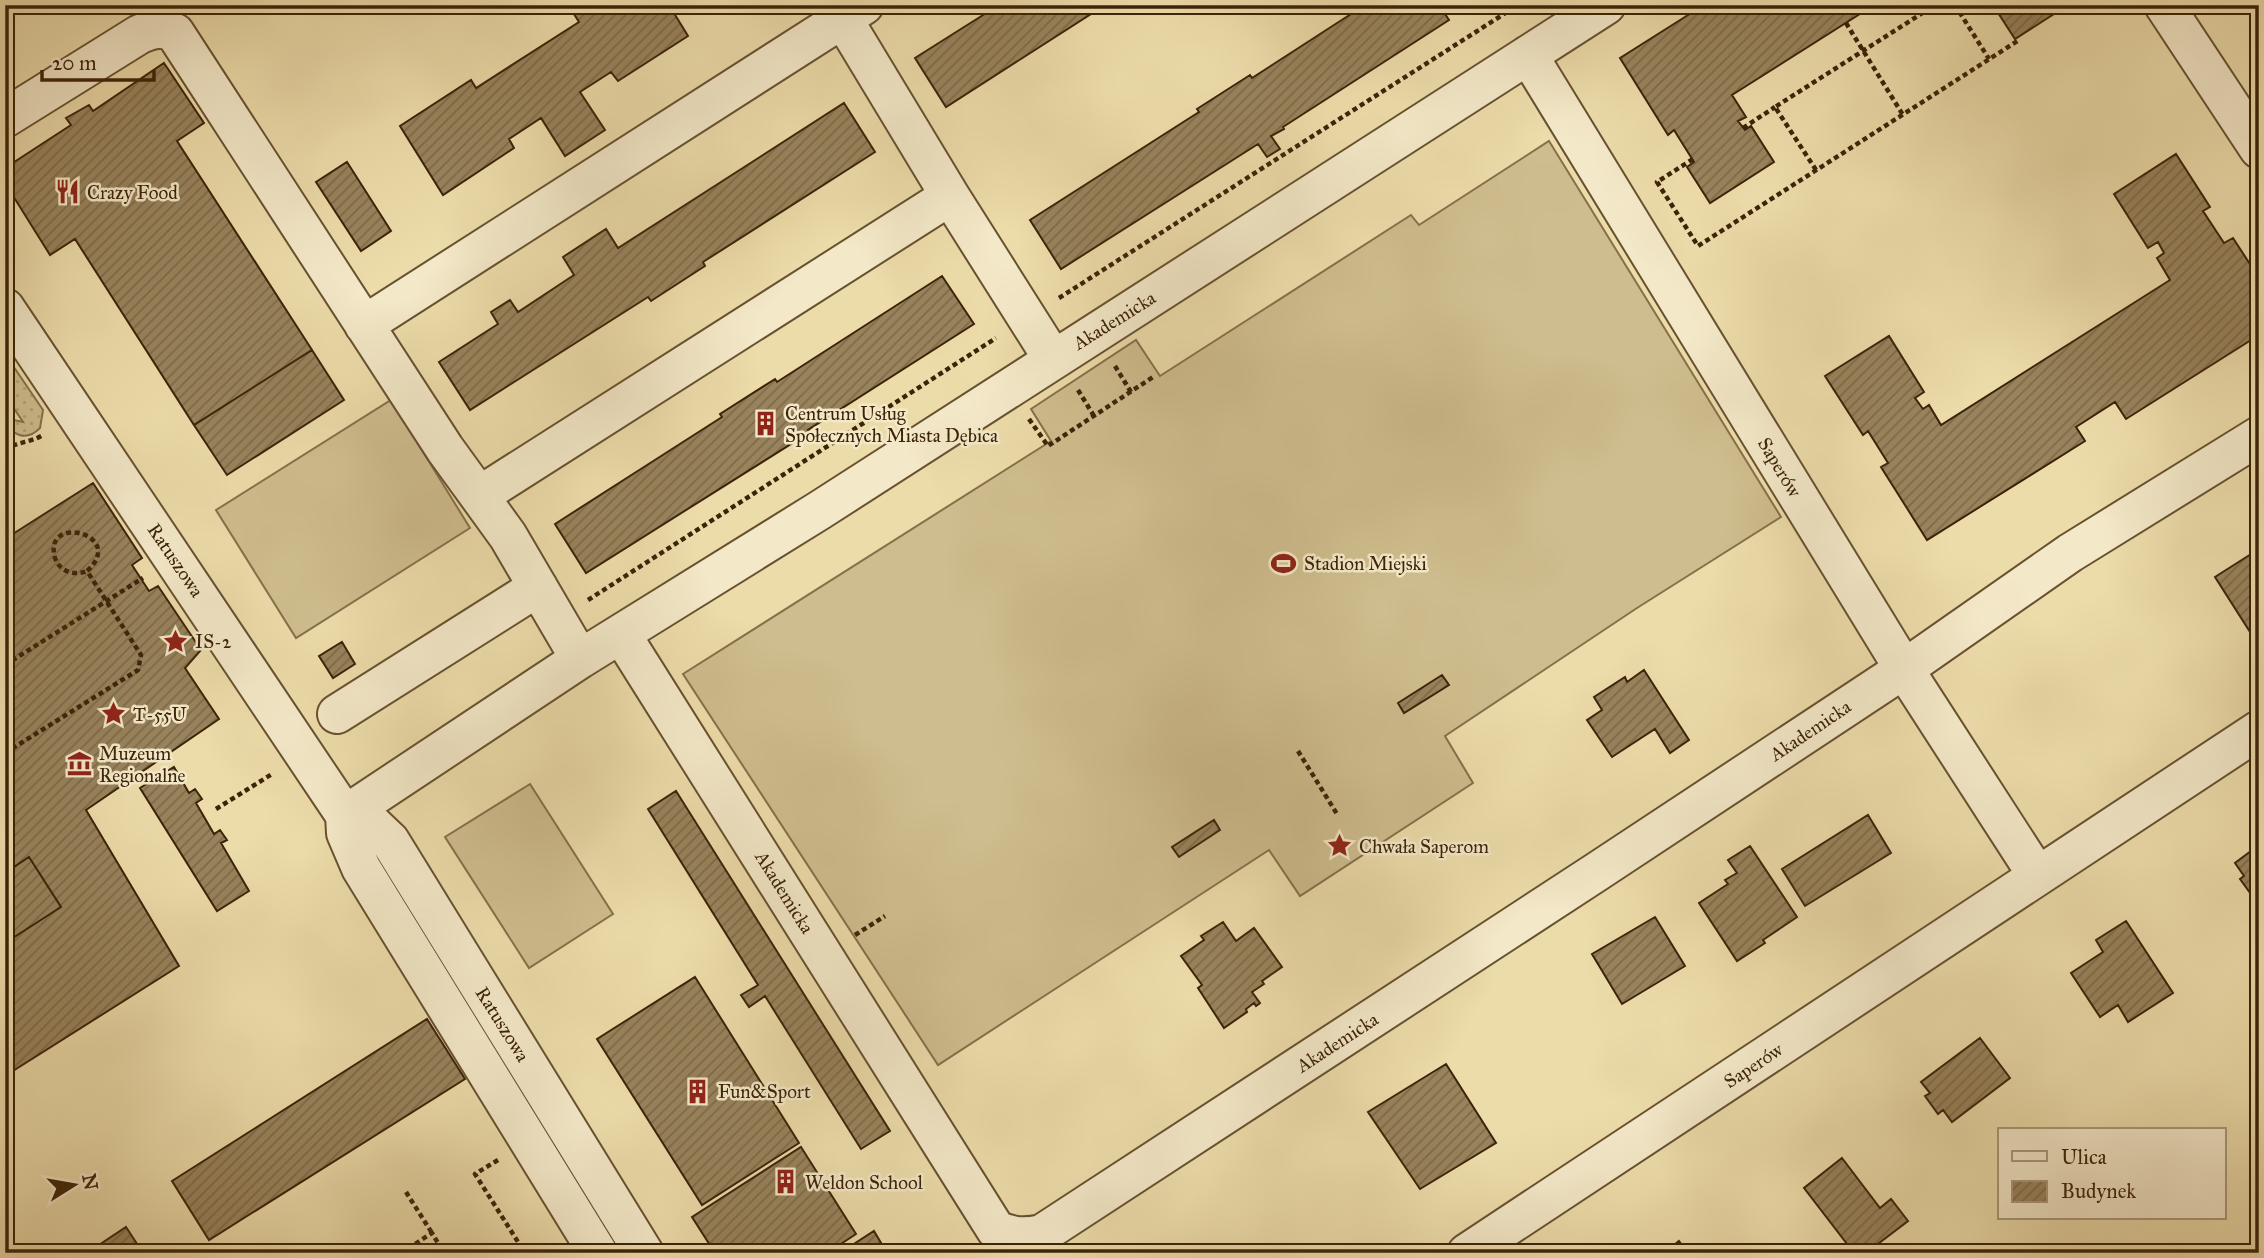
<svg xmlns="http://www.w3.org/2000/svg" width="2264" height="1258" viewBox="0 0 2264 1258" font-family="'IM FELL Great Primer',serif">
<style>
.grass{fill:url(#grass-dots);stroke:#85704b;stroke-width:2}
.pitch{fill:#cebd8e;stroke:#85704b;stroke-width:2}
.building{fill:url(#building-hatch);stroke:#3c2308;stroke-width:2}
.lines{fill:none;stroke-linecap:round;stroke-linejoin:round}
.minor-casing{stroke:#685130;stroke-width:42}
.path{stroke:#3c2308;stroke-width:4.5;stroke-dasharray:5 3.5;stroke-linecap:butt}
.minor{stroke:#f3e8c8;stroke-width:38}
.labels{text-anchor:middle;stroke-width:5;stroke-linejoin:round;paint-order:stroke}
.poi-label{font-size:19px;fill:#3c2308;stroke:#f3e8c8;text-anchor:start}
.street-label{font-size:19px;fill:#3c2308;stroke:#f3e8c8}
</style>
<defs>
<pattern id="grass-dots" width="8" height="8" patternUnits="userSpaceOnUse" patternTransform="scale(1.75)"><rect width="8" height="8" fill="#cebd8e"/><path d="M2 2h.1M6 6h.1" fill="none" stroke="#b2a279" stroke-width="1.8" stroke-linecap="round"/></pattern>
<pattern id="building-hatch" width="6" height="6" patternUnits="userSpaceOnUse" patternTransform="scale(1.75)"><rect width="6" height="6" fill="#98835c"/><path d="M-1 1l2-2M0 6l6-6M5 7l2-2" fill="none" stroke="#7d6b4a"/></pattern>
</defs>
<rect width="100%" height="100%" fill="#ecdcaa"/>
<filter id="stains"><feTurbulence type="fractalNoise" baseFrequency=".00286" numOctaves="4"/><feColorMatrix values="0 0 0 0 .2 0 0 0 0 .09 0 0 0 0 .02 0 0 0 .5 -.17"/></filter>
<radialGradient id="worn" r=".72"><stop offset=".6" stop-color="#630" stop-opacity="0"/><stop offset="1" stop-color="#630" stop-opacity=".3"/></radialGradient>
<path class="grass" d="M5,354L43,410L40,428C26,442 11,436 5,418L23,422L5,395Z"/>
<path class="pitch" d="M1549,141L1781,517L1637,608L1445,736L1473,783L1300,896L1269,850L938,1065L683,674L1051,441L1031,409L1136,340L1160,376L1411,215L1419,225Z
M391,400L470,528L296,638L216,510Z
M530,784L613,914L529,968L445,837Z"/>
<path class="building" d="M588,5H669L688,36L618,81L611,72L580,92L605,130L565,156L541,118L509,139L514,148L443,195L400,126L471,80L476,88L579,22L574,14Z
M999,5H1105L946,107L915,58Z
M1365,5H1439L1449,20L1283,127L1284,129L1271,136L1280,149L1267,157L1258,144L1061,269L1030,220L1199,112L1197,109L1250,75L1252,78Z
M1704,5H1874L1732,95L1746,117L1738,121L1745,130L1751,126L1774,162L1710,203L1687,167L1694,162L1674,130L1668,135L1620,58Z
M1993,5H2068L2015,39Z
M164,63L204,123L177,141L312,350L194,425L75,239L50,255L5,183V168L71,125L66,118L89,105L93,111Z
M844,103L875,152L703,262L705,266L651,301L648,297L470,410L439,362L498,324L491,312L510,300L518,312L574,275L563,257L606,229L618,248Z
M2176,154L2210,207L2203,211L2224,243L2233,238L2259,278V335L2126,419L2115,402L2076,427L2085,441L1927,540L1881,467L1888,463L1868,431L1863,435L1825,376L1889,336L1924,392L1915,398L1923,409L1929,405L1941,425L2170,280L2157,258L2164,253L2158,242L2148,248L2114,194Z
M347,162L391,231L361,251L316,182Z
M942,276L974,324L808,430L810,432L586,573L555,524L722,417L720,414L775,379L777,382Z
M312,350L344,400L227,475L194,425Z
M93,483L142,558L132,565L149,591L158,586L201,650L185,668L219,719L86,810L179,966L5,1076V539Z
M2259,549V646L2215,577Z
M342,642L355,664L333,678L319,656Z
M1644,670L1689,740L1670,753L1655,729L1612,757L1587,720L1602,710L1594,697L1625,677L1627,682Z
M1442,675L1449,685L1404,713L1398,703Z
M174,767L189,793L195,789L202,799L196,803L214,834L220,830L227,840L221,843L249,891L217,911L140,788Z
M676,791L890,1131L861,1149L765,996L749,1007L741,995L758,985L648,809Z
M1868,815L1891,853L1805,906L1782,869Z
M1214,820L1220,830L1179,857L1172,847Z
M2259,845V895L2257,893L2253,897L2240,879L2244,876L2235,863Z
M1750,846L1797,917L1763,940L1765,943L1737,961L1699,903L1728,884L1725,880L1737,873L1728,860Z
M29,857L61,907L5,943V873Z
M1655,917L1685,966L1622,1004L1592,954Z
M2126,921L2173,993L2128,1022L2118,1005L2100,1017L2071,973L2103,952L2096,940Z
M1223,922L1236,941L1254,928L1282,967L1262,981L1264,984L1252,992L1260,1003L1256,1006L1254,1003L1246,1009L1247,1012L1224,1028L1198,988L1202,985L1181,956L1204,940L1201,936Z
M695,977L799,1143L702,1205L597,1039Z
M427,1019L465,1079L209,1240L172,1181Z
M1980,1038L2010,1078L1952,1122L1943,1110L1938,1114L1925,1096L1930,1093L1921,1082Z
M1446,1064L1496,1143L1420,1189L1368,1112Z
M801,1147L856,1234L827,1253H715L692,1217Z
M1842,1158L1880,1208L1891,1199L1908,1221L1866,1253H1854L1804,1188Z
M126,1227L143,1253H87Z
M874,1231L887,1253H840Z
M1679,1241L1688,1253H1664Z"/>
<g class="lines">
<defs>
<path id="minor" d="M2164,5L2259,149
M843,19L950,196L1053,359
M1528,55L1904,669L2037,875
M5,118L140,34C152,29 163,26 175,33L445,449L508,536L580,659
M5,308L345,815L346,833L361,868L598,1253
M364,325L864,5
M479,496L950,196
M621,634L996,1230C1013,1237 1024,1238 1042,1234L1598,871L1904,669L2070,553L2259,436
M337,714L538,587
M345,815L580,659L820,510L1606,5
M345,815L369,821L390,841L644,1253
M1467,1253L2259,730"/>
</defs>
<use href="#minor" class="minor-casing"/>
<path class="path" d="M1955,5L1989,59
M1846,23L1903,115
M1743,128L1775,107
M1693,159L1657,182L1698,246L2019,40
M1816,170L1775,107L1935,5
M1059,298L1518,5
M1115,366L1131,392
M1078,390L1094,416
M1029,419L1048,446L1153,377
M5,450C18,441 30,443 43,435
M588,600L996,338
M5,665L143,578
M1298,751L1337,814
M5,753L138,670L141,655L87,571C128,534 42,513 55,558C60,572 74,576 87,571
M216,809L272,774
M855,935L885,916
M498,1160L475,1174L525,1253
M406,1192L432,1233
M401,1253L432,1233L444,1253"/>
<use href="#minor" class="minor"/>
</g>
<defs>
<symbol id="restaurant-bare" viewBox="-9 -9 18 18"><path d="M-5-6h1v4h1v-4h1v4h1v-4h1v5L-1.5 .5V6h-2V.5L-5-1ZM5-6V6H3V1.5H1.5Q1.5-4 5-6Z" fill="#8f2418" stroke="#f3e8c8" stroke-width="2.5" paint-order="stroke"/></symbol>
<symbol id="building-bare" viewBox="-9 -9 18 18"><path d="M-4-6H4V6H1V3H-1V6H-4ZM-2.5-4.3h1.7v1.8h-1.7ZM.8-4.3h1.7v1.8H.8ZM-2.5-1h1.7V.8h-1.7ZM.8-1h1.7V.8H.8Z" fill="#8f2418" stroke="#f3e8c8" stroke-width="2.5" paint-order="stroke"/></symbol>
<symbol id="stadium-bare" viewBox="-9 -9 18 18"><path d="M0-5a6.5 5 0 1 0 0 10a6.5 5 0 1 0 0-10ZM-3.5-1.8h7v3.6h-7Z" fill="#8f2418" stroke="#f3e8c8" stroke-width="2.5" paint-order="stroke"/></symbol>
<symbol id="sight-bare" viewBox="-9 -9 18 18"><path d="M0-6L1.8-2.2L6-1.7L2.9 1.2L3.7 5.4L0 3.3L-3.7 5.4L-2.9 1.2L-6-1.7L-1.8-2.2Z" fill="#8f2418" stroke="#f3e8c8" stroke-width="2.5" paint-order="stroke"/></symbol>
<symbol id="museum-bare" viewBox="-9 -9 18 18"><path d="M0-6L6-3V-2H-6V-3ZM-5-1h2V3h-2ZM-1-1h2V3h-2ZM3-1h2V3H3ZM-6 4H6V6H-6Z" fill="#8f2418" stroke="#f3e8c8" stroke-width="2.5" paint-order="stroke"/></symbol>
</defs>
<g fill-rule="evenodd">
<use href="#restaurant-bare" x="50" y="174" width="35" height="35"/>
<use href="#building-bare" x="748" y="406" width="35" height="35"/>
<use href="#stadium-bare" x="1266" y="546" width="35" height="35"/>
<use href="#sight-bare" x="158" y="624" width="35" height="35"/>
<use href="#sight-bare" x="96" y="696" width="35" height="35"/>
<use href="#museum-bare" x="62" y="746" width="35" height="35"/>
<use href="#sight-bare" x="1322" y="828" width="35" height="35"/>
<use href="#building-bare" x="680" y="1074" width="35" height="35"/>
<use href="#building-bare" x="768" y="1164" width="35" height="35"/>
</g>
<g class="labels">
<g class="poi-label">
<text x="87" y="199">Crazy Food</text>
<text x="785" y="420">Centrum Usług<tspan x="785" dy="22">Społecznych Miasta Dębica</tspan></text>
<text x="1304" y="570">Stadion Miejski</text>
<text x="195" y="648">IS-2</text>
<text x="133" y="721">T-55U</text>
<text x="99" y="760">Muzeum<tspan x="99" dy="22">Regionalne</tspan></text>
<text x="1359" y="853">Chwała Saperom</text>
<text x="718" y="1098">Fun&amp;Sport</text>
<text x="805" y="1189">Weldon School</text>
</g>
<g class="street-label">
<text transform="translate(1114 320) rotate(-32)" y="7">Akademicka</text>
<text transform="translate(1780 467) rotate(59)" y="7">Saperów</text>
<text transform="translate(176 560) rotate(56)" y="7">Ratuszowa</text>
<text transform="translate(1810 730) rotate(-34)" y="7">Akademicka</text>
<text transform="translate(785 892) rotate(58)" y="7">Akademicka</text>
<text transform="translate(503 1024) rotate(58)" y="7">Ratuszowa</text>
<text transform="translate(1337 1042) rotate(-33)" y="7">Akademicka</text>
<text transform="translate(1753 1065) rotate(-33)" y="7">Saperów</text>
</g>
</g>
<rect width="2264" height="1258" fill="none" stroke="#ecdcaa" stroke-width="28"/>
<rect x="7" y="7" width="2250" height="1244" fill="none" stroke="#3c2308" stroke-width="3.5"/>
<rect x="14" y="14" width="2236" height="1230" fill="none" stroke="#3c2308" stroke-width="2"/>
<rect x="1998" y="1128" width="228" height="91" fill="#f3e8c8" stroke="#aa997b" stroke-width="2"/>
<rect x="2012" y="1151" width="35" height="10" fill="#f3e8c8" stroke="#aa997b" stroke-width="2"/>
<text x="2061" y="1164" font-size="21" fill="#3c2308">Ulica</text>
<rect x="2012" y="1181" width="35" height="21" fill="url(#building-hatch)" stroke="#aa997b" stroke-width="2"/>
<text x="2061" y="1198" font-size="21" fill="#3c2308">Budynek</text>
<g transform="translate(74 1185) rotate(79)" stroke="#f3e8c8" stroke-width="5" paint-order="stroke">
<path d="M0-5L12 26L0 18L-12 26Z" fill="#3c2308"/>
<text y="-10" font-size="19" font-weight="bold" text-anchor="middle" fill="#3c2308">N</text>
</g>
<path d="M42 70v10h112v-10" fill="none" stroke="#3c2308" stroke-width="3.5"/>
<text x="52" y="70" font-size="21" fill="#3c2308" stroke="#f3e8c8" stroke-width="5" paint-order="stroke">20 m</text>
<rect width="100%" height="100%" filter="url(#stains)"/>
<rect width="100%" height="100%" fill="url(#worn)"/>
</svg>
